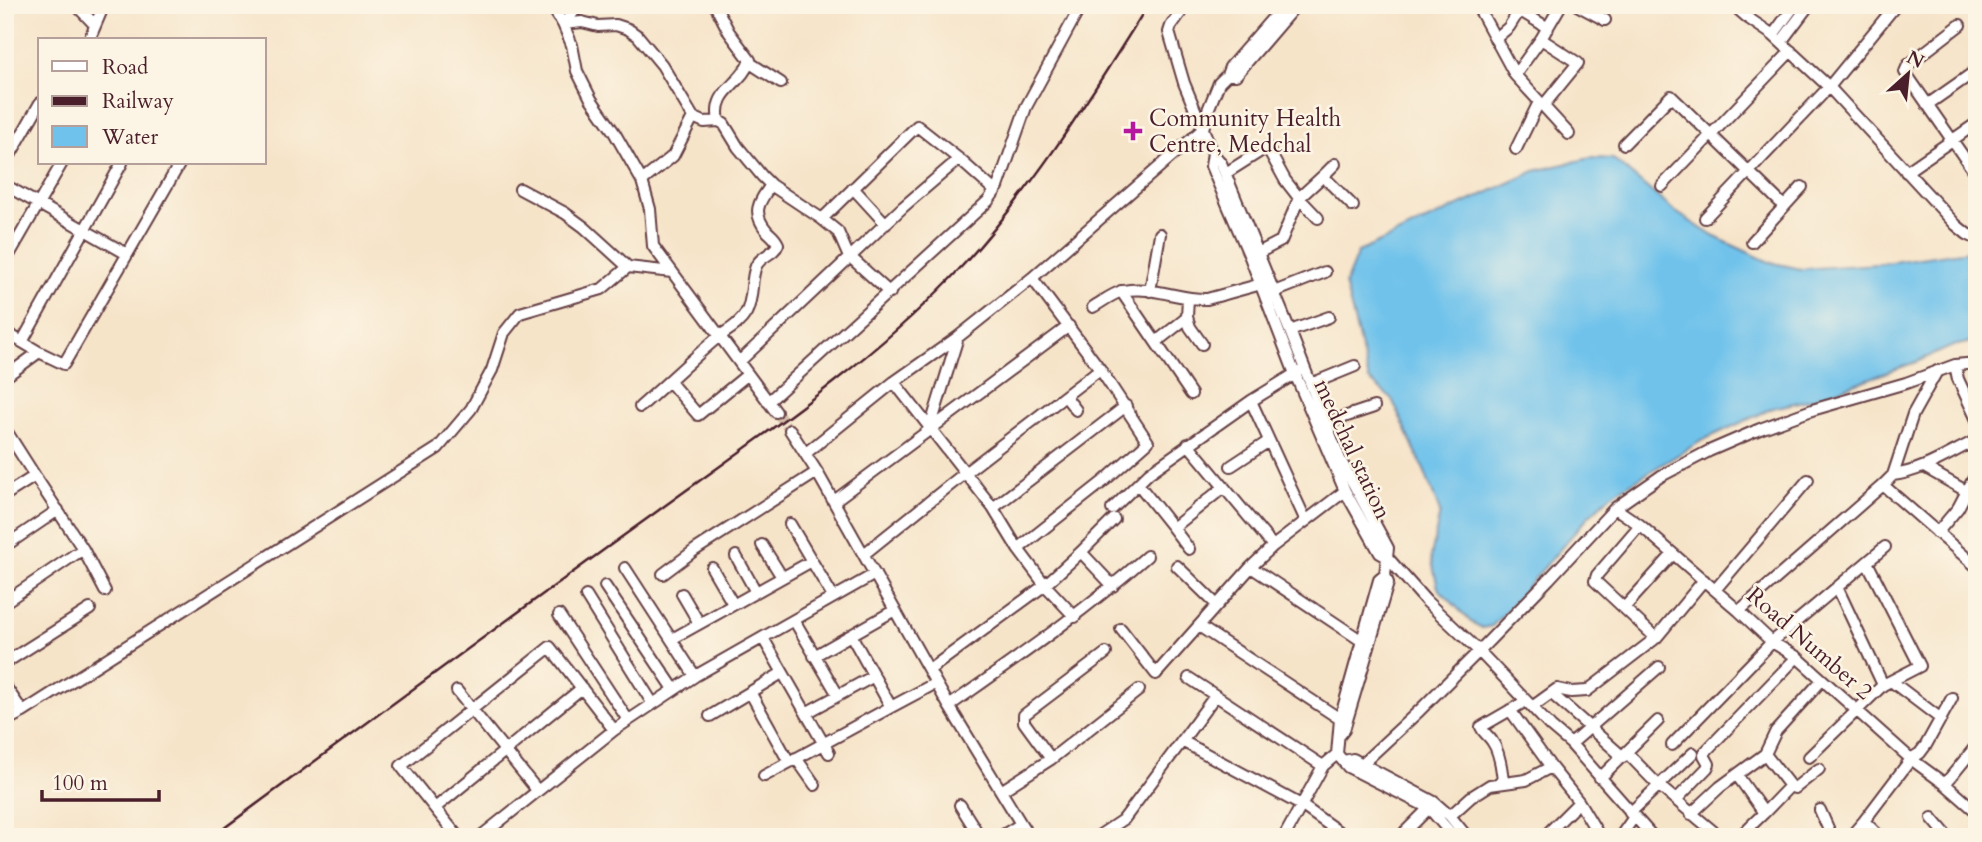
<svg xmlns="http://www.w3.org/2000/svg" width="1982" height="842" viewBox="0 0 1982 842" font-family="Cardo,serif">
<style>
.water{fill:#6fc2eb;stroke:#5c708b;stroke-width:2}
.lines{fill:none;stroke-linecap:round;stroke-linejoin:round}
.minor-tunnel{stroke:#d4bda9;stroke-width:10;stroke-dasharray:10 5;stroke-linecap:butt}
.minor-casing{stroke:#643d43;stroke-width:14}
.minor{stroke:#fff;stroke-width:10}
.rail{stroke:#4a1f2b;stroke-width:2.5}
.poi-dot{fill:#b5179e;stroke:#fcf5e5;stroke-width:2.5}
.labels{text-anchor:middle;stroke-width:5;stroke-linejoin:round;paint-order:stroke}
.poi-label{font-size:23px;fill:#4a1f2b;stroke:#fcf5e5;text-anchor:start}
.street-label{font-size:23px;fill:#4a1f2b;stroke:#fcf5e5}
</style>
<rect width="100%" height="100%" fill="#fcf5e5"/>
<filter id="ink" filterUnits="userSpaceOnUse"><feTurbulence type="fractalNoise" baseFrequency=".0143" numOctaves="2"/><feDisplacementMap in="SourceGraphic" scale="14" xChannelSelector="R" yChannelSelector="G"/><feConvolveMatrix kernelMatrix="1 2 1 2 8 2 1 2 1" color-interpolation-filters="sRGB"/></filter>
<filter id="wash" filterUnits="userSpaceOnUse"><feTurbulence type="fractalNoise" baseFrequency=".00686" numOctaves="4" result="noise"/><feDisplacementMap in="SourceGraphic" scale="28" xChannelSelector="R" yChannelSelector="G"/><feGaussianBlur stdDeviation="1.57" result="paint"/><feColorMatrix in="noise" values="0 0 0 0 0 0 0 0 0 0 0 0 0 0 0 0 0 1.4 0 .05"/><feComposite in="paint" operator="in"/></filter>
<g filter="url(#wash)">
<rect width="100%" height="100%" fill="#f6e4c9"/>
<path class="water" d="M1590,158L1613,159L1673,210L1713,236L1769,262L1801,269L1878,264L1968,251L1977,254V341L1953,346L1916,362L1812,399L1773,408L1703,440L1611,495L1588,517L1503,615L1492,626L1482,628L1471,622L1438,588L1431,557L1440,512L1424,470L1392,399L1369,380L1345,284L1358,252L1535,171Z"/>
</g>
<g filter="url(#ink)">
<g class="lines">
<path class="minor-tunnel" d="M776,412L790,430"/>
<defs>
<path id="minor" d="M76,5L95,25
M551,5L563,24L572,45L577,71L591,99L614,132L642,181L650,209L653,246L776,412
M715,5L729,32L750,60C742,85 712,90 719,121
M1284,5L1230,67L1227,75H1236L1296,5
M1477,5L1515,75L1569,134
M1511,5L1548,28
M1577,5L1605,20
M1733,5L1748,18L1773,35L1829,87L1956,225L1967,234L1977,239
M221,7V5
M563,24L582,22L598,26L616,25L628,29L638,36L662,65L693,117L704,122L719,121L724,124L738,147L762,176L771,185L822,219L838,232L848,255L890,293
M563,24L580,5
M1960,25L1908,65L1905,72L1977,176
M1773,35L1795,5
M1495,39L1509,27L1519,11
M1541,39L1578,63L1543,106
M89,40L104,5
M1781,42L1809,5
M750,63L781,83
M1227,75L1219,83L1208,110L1203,129L1213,153L1221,163L1290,331L1340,459L1388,548L1385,575L1388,583L1344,730L1340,735
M1515,75L1541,39L1561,5
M1927,105L1977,70
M1624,144L1671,96L1784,206
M1516,149L1539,102
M1213,153L1211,166L1250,257L1295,374L1345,491L1380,553L1387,557L1426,601L1479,651L1551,727L1571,744L1653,837
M5,164L40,103
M1906,172L1977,123
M1226,173L1267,147L1285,180L1299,198L1323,176L1353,206
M1323,176L1335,164
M642,181L673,156L693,117
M5,185L127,254
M1662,186L1791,51
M853,188L886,224
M520,189L565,213L584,227L628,267L672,272
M1705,218L1829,87L1896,5
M822,219L917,126L959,159L995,191
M1752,242L1802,187
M1258,253L1281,241L1299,198L1318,218
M5,262L62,163
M1121,291L1191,394
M1150,291L1160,234
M1274,292L1325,272
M1093,307C1102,302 1113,293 1123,291C1152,285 1179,300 1207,299L1265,283
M1187,317L1190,327L1202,344
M1290,331L1329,317
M5,332L39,352L64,364L180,163
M22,342L122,163
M1156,342L1184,320L1187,317L1188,298
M739,362L903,207L959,159
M1955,365L1958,379L1977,420
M1937,371L1913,414L1893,475L1883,485L1977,567
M5,377L39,352
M669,381L698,415L747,375
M894,382L993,508L1018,549L1045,585L1075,617
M1311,384L1355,366
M1065,396L1076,410
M1251,401L1306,521
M768,402L988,201L998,187L1026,107L1077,13L1083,5
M640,407C666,384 691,360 717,338C728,330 739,325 746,313C754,298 750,281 756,266C761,255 774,255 778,244C775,237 772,236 767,231C751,212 759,202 771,185
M1326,423L1374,407
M930,428L958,337
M790,430L817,472L949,706L1029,837
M5,433L7,432L35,476
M1188,444L1273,546
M806,453L894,382L958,337L1032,278L1203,129L1184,83L1169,32L1171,26L1186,5
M1231,466L1269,441
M1924,467L1966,491
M1893,475C1924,471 1949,453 1977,440
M1138,484L1173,528
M5,495L35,476L83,549L105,591
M834,501L1069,326
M993,508L1126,406
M1615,508L1640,525L1739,611L1772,642L1797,657L1911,759L1945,784L1977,812
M1112,509L1149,473L1251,401L1298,372
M790,524L833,597
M1640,525L1597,575L1595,581L1656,638
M1937,533L1958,508L1977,472
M762,545L782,577
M5,546L58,510
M1018,549L1104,481L1148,442L1100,369
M1189,549L1173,528L1224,487
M1081,552L1113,586
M864,554L965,473L1100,369L1032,278
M736,556L756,592
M1177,566L1217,605
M1251,567L1362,641
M625,568L695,676
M712,568L733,604
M663,574L695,550L817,472
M1385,575L1379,580L1340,719L1337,754L1348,767L1429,808L1454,837
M605,586L674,689
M1837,587L1883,685
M1715,590L1808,480
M682,594L699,623
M586,596L653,704
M5,602L83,549
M1624,608L1673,554
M1739,611L1883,485
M559,615L628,720
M794,620L838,695
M1199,626L1340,719
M1121,629L1156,674L1251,567L1273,546L1345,491
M851,635L891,707L936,683
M763,638L829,753
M672,639L812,561
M814,656L895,610
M5,663L90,609
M929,670L1045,585L1081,552L1114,519
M1189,678L1323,766L1337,754
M1891,681L1941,719
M5,686L23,712
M457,691L537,790
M750,692L789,762
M1552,694L1623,757
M1215,696L1182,741L1301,805L1346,837
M949,706C1017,658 1085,611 1147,556
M1532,707L1557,689L1571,692L1587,691L1656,638L1704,580
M1510,710L1551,767L1579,802L1600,837
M806,713L874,676
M710,716L782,673
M5,721L23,712L438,448L471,409L492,370L504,333L520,313L602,289L628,267
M1571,744L1659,667
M1672,745L1772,642L1885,547
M1627,753L1658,785L1720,837
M1765,754L1790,786
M1809,757L1883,685L1920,666L1867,562
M796,758L815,785
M1051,759L1024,722V715L1106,653
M1344,761L1353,759L1434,802L1450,816L1467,837
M1362,764L1419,711L1479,651L1549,579L1615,508L1661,476L1709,451L1760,429L1812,410L1906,383L1955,365L1977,363
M1737,775L1764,813L1790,786L1795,788L1819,769
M764,776L891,707
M1600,778L1658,721
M1503,782C1502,770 1500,752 1492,741C1488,735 1484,734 1481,727L1526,701
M1945,784L1977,745
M1001,791L1051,759L1139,690
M1676,800L1707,768L1709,764L1704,755L1705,752L1797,657
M960,805L980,837
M435,808L582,688
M1820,810L1832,837
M1630,813L1693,753
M1691,814L1720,787L1765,754L1776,731L1822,680
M1450,816L1471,797L1490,785L1526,780L1551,767
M1932,818L1948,837
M1864,821L1880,837
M458,837L401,766L550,647L614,730
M480,837L614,730L695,676L875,574
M1000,837L1021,824
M1097,837L1124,819L1182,741
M1284,837L1323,766
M1400,837L1429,808
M1544,837L1579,802
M1620,837L1634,817
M1739,837L1764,813
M1793,837L1794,836
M1850,837L1864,821L1911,759L1920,753L1926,745L1952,698"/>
</defs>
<use href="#minor" class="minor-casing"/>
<use href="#minor" class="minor"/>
<path class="rail" d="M212,837C357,730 502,623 648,518C752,442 861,371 951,278C1029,196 1088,101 1148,5"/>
</g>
</g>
<path class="poi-dot" d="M1129.5 120.5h7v7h7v7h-7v7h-7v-7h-7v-7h7z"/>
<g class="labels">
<g class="poi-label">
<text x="1149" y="126">Community Health<tspan x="1149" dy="26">Centre, Medchal</tspan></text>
</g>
<g class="street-label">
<text transform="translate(1353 449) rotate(65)" y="8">medchal station</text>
<text transform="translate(1810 643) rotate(41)" y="8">Road Number 2</text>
</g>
</g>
<rect width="1982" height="842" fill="none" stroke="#fcf5e5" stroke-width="28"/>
<rect x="38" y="38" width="228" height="126" fill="#fcf5e5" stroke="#b59f9b" stroke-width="2"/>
<rect x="52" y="61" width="35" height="10" fill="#ffffff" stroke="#b59f9b" stroke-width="2"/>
<text x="102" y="74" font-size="21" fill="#4a1f2b">Road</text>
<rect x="52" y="96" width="35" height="10" fill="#4a1f2b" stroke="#b59f9b" stroke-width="2"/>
<text x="102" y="108" font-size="21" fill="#4a1f2b">Railway</text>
<rect x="52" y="126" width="35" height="21" fill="#6fc2eb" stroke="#b59f9b" stroke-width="2"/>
<text x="102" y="144" font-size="21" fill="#4a1f2b">Water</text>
<g transform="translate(1908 74) rotate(27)" stroke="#fcf5e5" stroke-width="5" paint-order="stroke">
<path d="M0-5L12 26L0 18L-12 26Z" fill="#4a1f2b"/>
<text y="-10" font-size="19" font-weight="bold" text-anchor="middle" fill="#4a1f2b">N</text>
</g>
<path d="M42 790v10h117v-10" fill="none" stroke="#4a1f2b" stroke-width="3.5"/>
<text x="52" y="790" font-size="21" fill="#4a1f2b" stroke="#fcf5e5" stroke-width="5" paint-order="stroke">100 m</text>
</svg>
